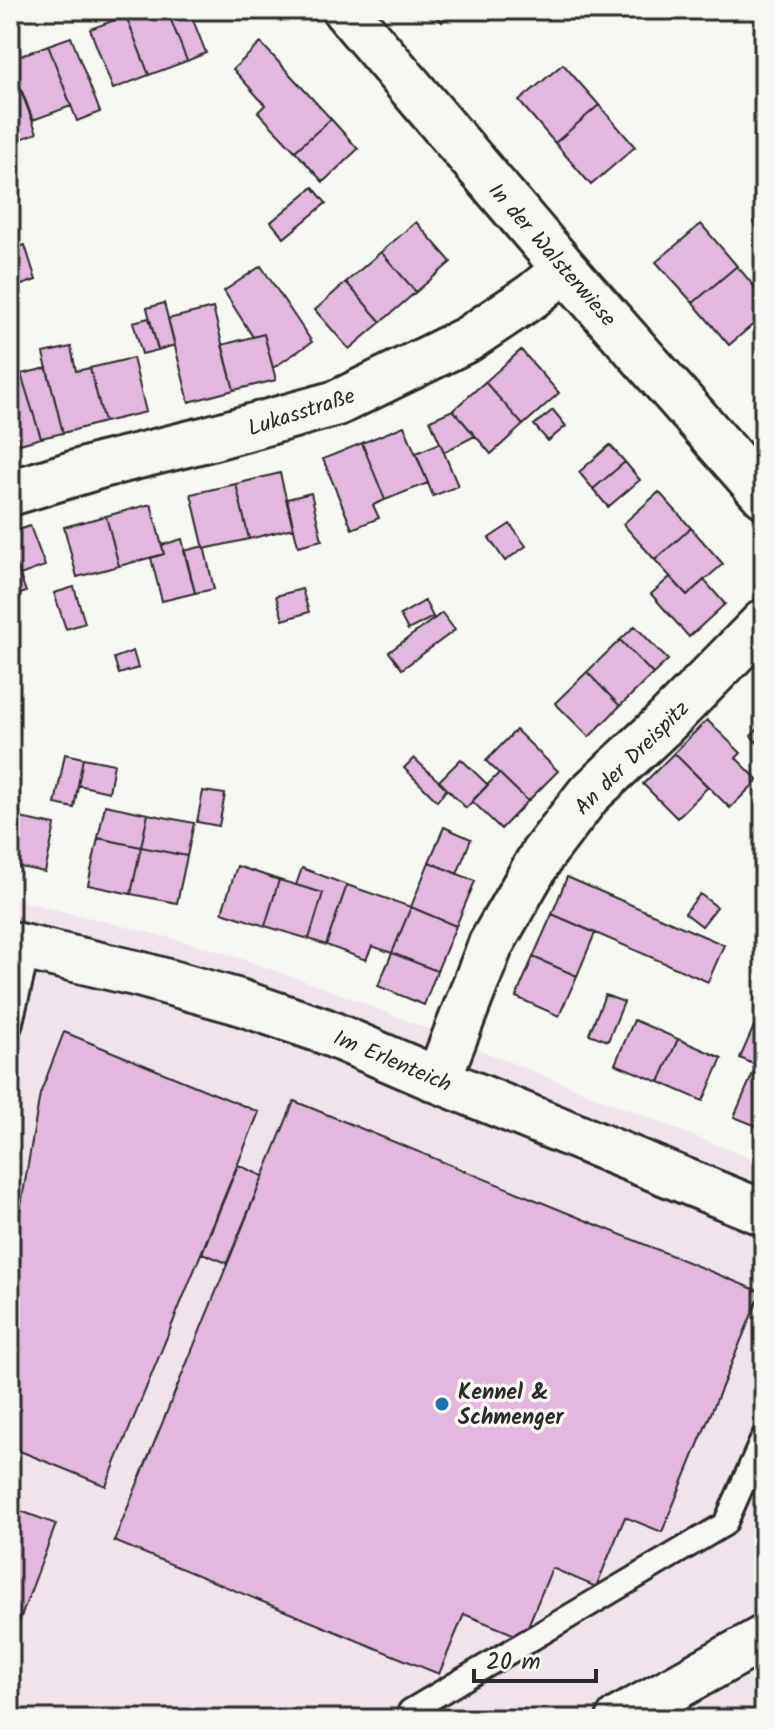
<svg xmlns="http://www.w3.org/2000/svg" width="774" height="1729" viewBox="0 0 774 1729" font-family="Kalam,sans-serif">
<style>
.built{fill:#f0e3ec}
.building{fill:#e2b8de;stroke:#2b2b2b;stroke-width:2}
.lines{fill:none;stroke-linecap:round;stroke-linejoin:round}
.lane-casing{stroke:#2b2b2b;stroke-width:28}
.street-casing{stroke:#2b2b2b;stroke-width:50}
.secondary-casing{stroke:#2b2b2b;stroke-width:50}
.lane{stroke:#f6f6f2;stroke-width:22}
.street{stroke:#f6f6f2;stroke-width:44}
.secondary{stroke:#f6f6f2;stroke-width:44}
.poi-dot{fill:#1f6fb2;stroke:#f6f6f2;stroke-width:3}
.labels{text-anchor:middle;stroke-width:7;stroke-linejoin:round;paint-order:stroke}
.street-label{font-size:22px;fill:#2b2b2b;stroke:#f6f6f2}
.poi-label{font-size:22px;font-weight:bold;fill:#2b2b2b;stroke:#f6f6f2;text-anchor:start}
</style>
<rect width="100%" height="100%" fill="#f6f6f2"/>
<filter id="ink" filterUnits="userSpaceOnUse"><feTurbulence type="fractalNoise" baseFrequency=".0125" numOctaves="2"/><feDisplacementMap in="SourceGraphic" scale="16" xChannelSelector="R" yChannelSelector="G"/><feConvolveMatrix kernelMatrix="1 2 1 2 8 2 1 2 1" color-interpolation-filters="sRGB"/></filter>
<g filter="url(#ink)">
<path class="built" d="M10,898L207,947L333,991L764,1164V1719H10Z"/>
<path class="building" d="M141,10H167L187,61L149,75L126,16Z
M167,10H189L206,53L187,61Z
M429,10H452L442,22Z
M126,16L149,75L113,89L90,29Z
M71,37L100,112L77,121L48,45Z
M261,43L331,119L295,151L258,112L265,105L233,69Z
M48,45L71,106L33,120L10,60Z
M10,62L37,133L10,143Z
M563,64L599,105L555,143L519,101Z
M599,105L635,147L591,185L555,143Z
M331,119L358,149L323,182L295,151Z
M313,187L326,203L284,238L271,222Z
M416,222L451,262L416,292L381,252Z
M701,224L737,266L693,303L656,262Z
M25,245L36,280L10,289V250Z
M381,252L416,292L381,322L346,282Z
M261,266L312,342L273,368L264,334L253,337L224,291Z
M737,266L764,298V315L729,345L693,303Z
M346,282L381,322L349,349L315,310Z
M164,303L175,345L158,350L147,308Z
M213,308L234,390L189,402L168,319Z
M149,318L158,350L142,354L133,322Z
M264,334L276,380L234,390L222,345Z
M71,347L76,371L90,368L104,422L63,433L43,353Z
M521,350L559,393L523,425L485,382Z
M133,358L146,412L104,422L90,368Z
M47,368L63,433L41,438L21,374Z
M21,374L41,438L20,444L10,415V378Z
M485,382L523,425L491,454L453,410Z
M453,410L475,436L444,452L430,420Z
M553,410L566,426L548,441L534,425Z
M10,415L20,444L10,447Z
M404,426L428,483L385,500L362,443Z
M362,443L385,500L373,505L379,518L352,529L323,459Z
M440,443L458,486L433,496L416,453Z
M610,445L625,462L593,489L579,472Z
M625,462L640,480L608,507L593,489Z
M280,473L293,528L249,539L236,484Z
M236,484L249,539L204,549L191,494Z
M659,492L691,528L655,560L623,524Z
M311,493L322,540L298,546L287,499Z
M151,504L164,554L119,566L106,516Z
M106,516L119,566L77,577L64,527Z
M510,524L526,546L505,561L489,538Z
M30,526L45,566L20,575L10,548V533Z
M691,528L723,564L687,595L655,560Z
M182,539L195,593L162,601L151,558L164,554L162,545Z
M204,546L214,589L195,593L184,551Z
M10,548L26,592L10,598Z
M670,577L687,595L704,580L725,604L689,637L651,594Z
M74,587L85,623L66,629L54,593Z
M302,589L309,612L283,620L276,596Z
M425,601L433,617L408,630L400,615Z
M442,613L455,630L402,669L389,652Z
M635,626L668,660L653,674L620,640Z
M620,640L653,674L620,706L587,672Z
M133,651L138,668L119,674L114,658Z
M587,672L620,706L589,737L555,703Z
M707,720L741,753L736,758L758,780L730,808L674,753Z
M764,723V750L751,736Z
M516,730L558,771L528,801L486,761Z
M674,753L708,787L677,818L643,784Z
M65,754L83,758L74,808L55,804Z
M83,758L114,764L109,792L78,785Z
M414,758L447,789L437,801L404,768Z
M461,759L488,785L466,808L439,781Z
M499,773L528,801L501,829L472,801Z
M203,791L225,794L219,826L197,822Z
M105,805L148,814L141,847L98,838Z
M148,814L194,823L187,856L141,847Z
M10,816L55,825L45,872L10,865Z
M444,827L471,839L457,874L429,862Z
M98,838L141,847L131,894L88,885Z
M141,847L187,856L177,903L131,894Z
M429,862L475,881L456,926L411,907Z
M237,866L279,880L265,926L222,912Z
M302,868L347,885L326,945L309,939L323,893L296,885Z
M567,877L724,945L708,982L552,914Z
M279,880L323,893L309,939L265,926Z
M347,885L411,907L392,953L372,946L366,960L326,945Z
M700,894L717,907L702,926L685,913Z
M411,907L456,926L437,971L392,953Z
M552,914L595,933L577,976L533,957Z
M392,953L437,971L424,1005L378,986Z
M533,957L577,976L559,1016L516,997Z
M605,995L624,1002L608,1041L589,1034Z
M634,1020L678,1039L659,1082L615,1064Z
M754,1026L764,1031V1063L762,1068L740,1058Z
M64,1032L259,1112L106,1486L10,1447V1270L40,1094Z
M678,1039L722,1058L703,1101L659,1082Z
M753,1073L764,1078V1129L734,1117Z
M294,1101L761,1292L662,1532L625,1517L596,1587L552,1568L523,1638L464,1614L439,1674L114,1541Z
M238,1165L263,1176L227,1263L202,1253Z
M10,1507L56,1524L10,1646Z"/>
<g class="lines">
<defs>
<path id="lane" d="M10,1026L29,947
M415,1719L410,1711L725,1524L764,1436"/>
<path id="street" d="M345,10L565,269L764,495
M10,493L102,465L207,439L337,403L468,339L532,296L565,269
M10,944L139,974L236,1001L324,1031L438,1080L764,1213
M438,1080L491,944L542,855L588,795L661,727L764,622"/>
<path id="secondary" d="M619,1719L764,1638"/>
</defs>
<use href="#lane" class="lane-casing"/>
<use href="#street" class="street-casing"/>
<use href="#secondary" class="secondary-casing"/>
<use href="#lane" class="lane"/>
<use href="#street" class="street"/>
<use href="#secondary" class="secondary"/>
</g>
</g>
<circle class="poi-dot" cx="442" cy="1404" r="8"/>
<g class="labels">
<g class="street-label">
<text transform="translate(553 254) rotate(49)" y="8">In der Walsterwiese</text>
<text transform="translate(301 411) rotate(-18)" y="8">Lukasstraße</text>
<text transform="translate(631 757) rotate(-45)" y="8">An der Dreispitz</text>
<text transform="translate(393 1060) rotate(23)" y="8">Im Erlenteich</text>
</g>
<g class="poi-label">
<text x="458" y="1399">Kennel &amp;<tspan x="458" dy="25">Schmenger</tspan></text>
</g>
</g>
<rect width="774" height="1729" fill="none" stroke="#f6f6f2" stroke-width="40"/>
<rect x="20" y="20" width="734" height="1689" fill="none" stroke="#2b2b2b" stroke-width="3" filter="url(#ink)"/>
<path d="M474 1669v12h122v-12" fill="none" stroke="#2b2b2b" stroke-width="4"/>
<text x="486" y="1669" font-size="24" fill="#2b2b2b" stroke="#f6f6f2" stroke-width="6" paint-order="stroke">20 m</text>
</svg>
